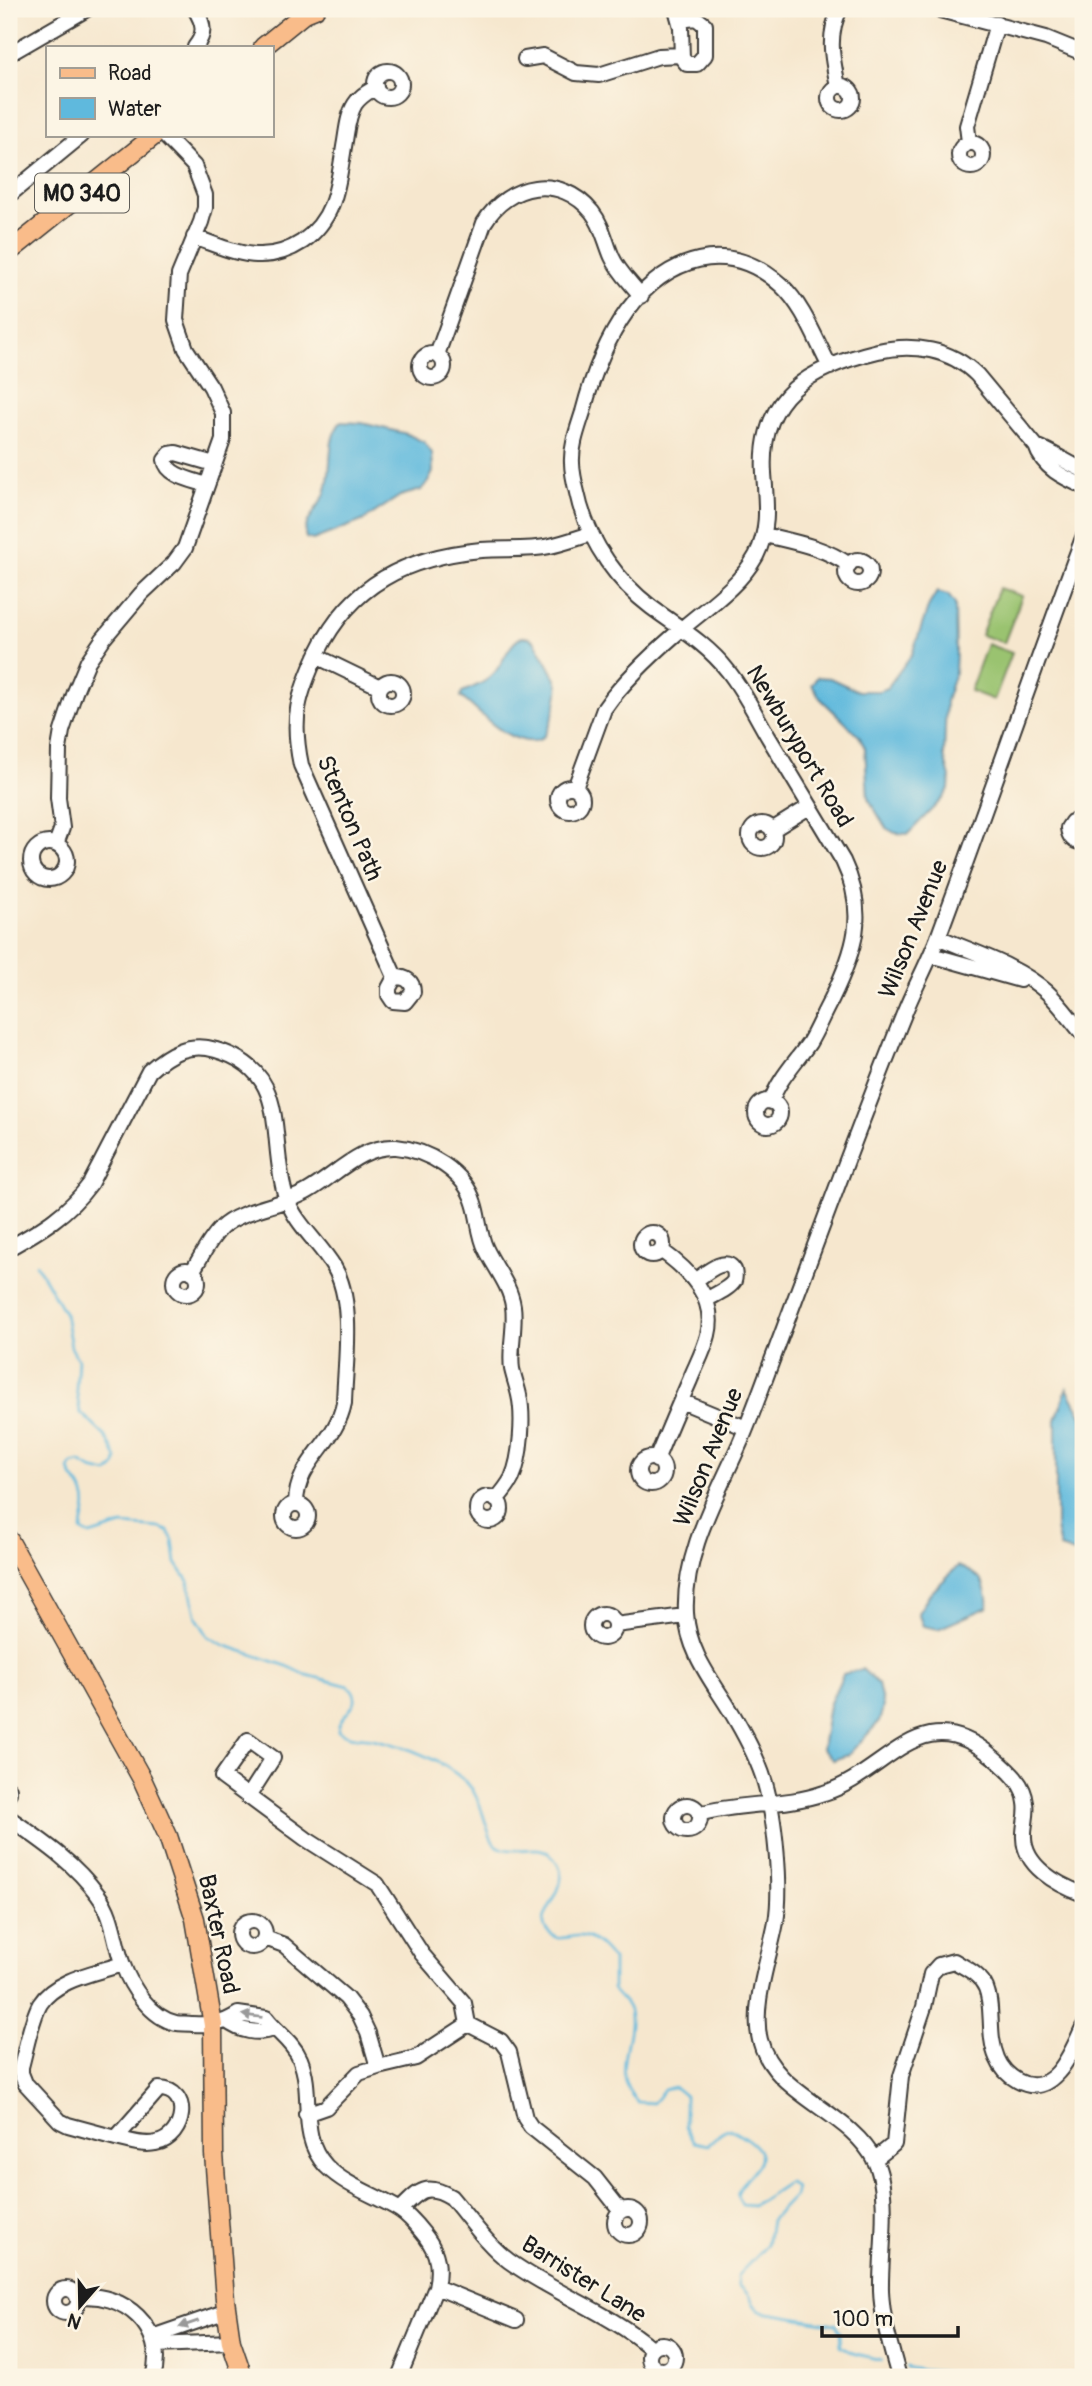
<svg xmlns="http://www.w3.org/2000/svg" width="1092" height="2386" viewBox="0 0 1092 2386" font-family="Pangolin,sans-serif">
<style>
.green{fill:#9ac370;stroke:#5b7046;stroke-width:2}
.water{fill:#5fb9dd;stroke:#3e6a7c;stroke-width:2}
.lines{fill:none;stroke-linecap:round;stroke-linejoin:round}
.stream{stroke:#5fb9dd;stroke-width:2.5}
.minor-casing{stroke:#3d3a37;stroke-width:18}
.major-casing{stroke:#3d3a37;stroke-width:21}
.minor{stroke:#fff;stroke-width:14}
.major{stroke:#f9bc8a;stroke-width:18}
.oneway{fill:#999}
.labels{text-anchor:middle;stroke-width:5;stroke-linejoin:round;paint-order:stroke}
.shield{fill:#fcf5e5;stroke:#5f5d58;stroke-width:2}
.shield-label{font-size:23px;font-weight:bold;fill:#1c1c1c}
.street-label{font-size:24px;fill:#1c1c1c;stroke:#fcf5e5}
</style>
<rect width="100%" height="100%" fill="#fcf5e5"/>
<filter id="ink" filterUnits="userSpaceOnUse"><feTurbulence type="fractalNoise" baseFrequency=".0143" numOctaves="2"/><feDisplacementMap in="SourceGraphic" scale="14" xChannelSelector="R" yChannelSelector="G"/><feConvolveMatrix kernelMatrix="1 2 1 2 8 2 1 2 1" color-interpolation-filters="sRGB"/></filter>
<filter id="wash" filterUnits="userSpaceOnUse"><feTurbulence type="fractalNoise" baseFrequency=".00686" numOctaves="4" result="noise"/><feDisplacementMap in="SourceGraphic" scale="28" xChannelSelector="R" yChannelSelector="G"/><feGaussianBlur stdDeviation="1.57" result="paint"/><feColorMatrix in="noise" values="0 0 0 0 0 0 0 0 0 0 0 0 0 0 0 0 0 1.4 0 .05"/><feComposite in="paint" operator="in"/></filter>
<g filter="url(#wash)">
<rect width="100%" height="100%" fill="#f6e7ce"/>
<path class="green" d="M999,588L1022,596L1004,643L981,635Z
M987,644L1012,653L994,700L970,691Z"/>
<path class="water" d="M341,422L362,423L407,434L424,442L432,453L433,472L428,482L421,490L400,496L362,521L313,540L306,538C301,523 320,507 325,493C334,470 325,440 341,422Z
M937,592L948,595L955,604L956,651L955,672L946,701L944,756L950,777L949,789L944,797L908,834L895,833L886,828L868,798L865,748L859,736L820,698L812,685L817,677L830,678L858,691H879L887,688L912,654L929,605Z
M522,637H529L535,642C541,652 555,674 558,685C560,695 550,729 543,737C538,742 529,742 522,740C498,734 480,712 461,697L462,692C474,687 487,682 495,672C504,661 509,643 522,637Z
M1067,1388L1083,1418V1556L1060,1548L1056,1528V1420Z
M958,1566C981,1575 986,1582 988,1607L938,1629L923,1626L918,1613L930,1594Z
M862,1669L878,1684L883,1707L879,1722L848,1755L833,1760L822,1749L829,1705L843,1674Z"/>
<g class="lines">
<path class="stream" d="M9,1217L10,1219
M36,1264L65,1314L71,1347L78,1360L76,1388L80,1412L106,1437L117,1458L116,1465L108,1473L91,1469L80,1462L72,1464L69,1469C71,1480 81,1484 84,1495C89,1507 82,1518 82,1531L90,1535L122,1525L160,1528L168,1531L173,1540L176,1563L188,1581L197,1618L208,1636L224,1645L287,1666L303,1674L349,1686C368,1706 337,1713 338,1731C348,1738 361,1737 373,1739C405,1746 440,1759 465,1781C484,1798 486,1839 497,1846C514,1856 536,1843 548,1853C590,1888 514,1919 558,1938C565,1939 573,1935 581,1936C594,1937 605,1950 613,1960V1989C618,1998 627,2001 629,2011C636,2038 607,2074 638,2102L653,2103L664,2090L674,2087L685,2096V2127L694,2142L708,2145C725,2133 721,2121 744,2137C782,2162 742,2170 737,2196L742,2205L753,2206L789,2182L796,2188L794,2196L771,2220L767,2245L737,2276L738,2286C754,2295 749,2305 762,2312L836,2324L840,2332L841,2347L853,2353L881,2360
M907,2367C925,2373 947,2369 962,2377"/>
</g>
</g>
<g filter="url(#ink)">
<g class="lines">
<defs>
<path id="minor" d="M676,9L681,27L682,58L687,64H697L705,55V25L696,18L679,20
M936,9L1046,38L1083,53
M195,47C206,33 204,24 195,9
M9,54L87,9
M525,59L543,56L576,73L599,75L659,56L681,55
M375 84a13 13 0 1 1 26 0a13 13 0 1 1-26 0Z
M829 98a12 12 0 1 1 24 0a12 12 0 1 1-24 0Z
M838,86C832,58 827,35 840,9
M969,142L967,126L997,24
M959 155a12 12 0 1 1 24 0a12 12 0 1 1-24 0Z
M9,195L82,135
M194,237C232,251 264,267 302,242C338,217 338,180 345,141C347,129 348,115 355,104C360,96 368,92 376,87
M420 366a12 12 0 1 1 24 0a12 12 0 1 1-24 0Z
M437,355L484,223C508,183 560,173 592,212C603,226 605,241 612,257C618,271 631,283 641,296
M1036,446C1052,452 1067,463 1083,470
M207,485C193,480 167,476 165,460L170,454L176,453L214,464
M765,535C794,542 824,547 849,565
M846 572a12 12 0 1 1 24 0a12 12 0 1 1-24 0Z
M316,656L380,687
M379 693a12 12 0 1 1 24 0a12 12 0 1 1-24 0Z
M558 799a12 12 0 1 1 24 0a12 12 0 1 1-24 0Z
M575,788L604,709L612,698C633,672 659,648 684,627C710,605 739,586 756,556C770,529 766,502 764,473C759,395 811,367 878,351C913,343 951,349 977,375L1036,446C1043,468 1063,477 1083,486
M1083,819L1072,822L1068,828C1069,837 1074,843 1083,842
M750 836a12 12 0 1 1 24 0a12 12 0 1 1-24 0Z
M772,830L809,807
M31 861a18 18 0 1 1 36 0a18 18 0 1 1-36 0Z
M56,844L62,828L58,798L59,749L62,731L75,692L88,661L103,639L141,594L174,563L185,548L223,440V413L211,387L186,349L176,320L179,275L201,222L205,208V195L194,166L164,135
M938,937C974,953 1017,965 1047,992C1060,1004 1071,1020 1083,1034
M931,955L1020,980
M395,977L301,765C291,718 298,695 318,652C351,584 407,557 481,550C504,548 527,551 550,546C564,543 577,538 591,534
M395,977C406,977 413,981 413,992L405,1002L393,1001L389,995V988Z
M756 1113a12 12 0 1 1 24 0a12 12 0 1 1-24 0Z
M771,1102C778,1080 795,1063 809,1043C817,1030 823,1014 831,1000C855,951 868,913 843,861C818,820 794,779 769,738C756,716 744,691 728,671C707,644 678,627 651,607C617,581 592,545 580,505C577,492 572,476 572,463C571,446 578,428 583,412C592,377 606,340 627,311C667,257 728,237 781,285C804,306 816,341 830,367
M641 1244a11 11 0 1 1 22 0a11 11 0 1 1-22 0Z
M9,1248C41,1230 68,1214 90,1184L149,1071C169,1053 189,1042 216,1050C293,1072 267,1138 286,1197C296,1225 319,1242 334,1267C355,1302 345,1363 344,1403C336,1444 296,1461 296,1504
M174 1282a12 12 0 1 1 24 0a12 12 0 1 1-24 0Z
M192,1272C201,1257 209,1240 221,1228C240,1209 283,1206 308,1191C336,1175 361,1145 396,1147C428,1150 465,1172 474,1203C479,1218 479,1235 486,1249C495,1268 510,1285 513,1306C516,1327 509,1349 512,1369C514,1378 517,1386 519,1395C524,1416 521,1458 512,1478C508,1486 502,1493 496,1500
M696,1280C705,1274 725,1255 734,1270C735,1274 735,1278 734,1281C729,1289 714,1295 706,1300
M681,1401L746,1428
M638 1471a13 13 0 1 1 26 0a13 13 0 1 1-26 0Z
M656,1460C667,1433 678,1407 690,1380C696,1365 704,1351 708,1335C717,1298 690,1271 662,1251
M477 1509a12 12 0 1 1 24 0a12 12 0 1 1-24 0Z
M284 1516a12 12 0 1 1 24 0a12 12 0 1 1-24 0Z
M591 1626a12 12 0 1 1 24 0a12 12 0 1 1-24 0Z
M615,1625L685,1616
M9,1789V1793
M248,1797L273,1758L248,1740L222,1777L306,1839L377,1884L422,1954L464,2003L468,2024L501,2041L509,2052L525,2118L531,2127L595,2178L621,2211
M674 1818a13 13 0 1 1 26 0a13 13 0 1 1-26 0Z
M699,1814C740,1802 784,1807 824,1793C888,1773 921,1696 993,1757C1007,1769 1024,1782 1026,1803C1028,1813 1024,1824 1024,1834C1022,1866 1058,1885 1083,1894
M9,1818C42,1841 74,1862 98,1895C114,1916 114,1942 123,1965C131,1987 151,2018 176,2023C181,2024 187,2023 192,2024C209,2025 222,2025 238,2014L266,2018C276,2032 293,2042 300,2059C315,2095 297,2135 326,2166C347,2187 376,2195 400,2210C411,2217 418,2227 426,2237C438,2253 440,2268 436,2287L399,2377
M239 1934a13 13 0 1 1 26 0a13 13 0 1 1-26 0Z
M265,1938L284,1945L346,1998L360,2016L368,2033L378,2067
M227,2021C240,2031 258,2035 273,2029
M159,2089C192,2089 186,2137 156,2143C143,2146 129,2141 116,2138Z
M306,2114L326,2107L359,2073L378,2067L416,2058L468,2024
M116,2138L68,2125L60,2121L25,2083L21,2073V2067C26,2049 31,2020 40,2004C56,1979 96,1973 122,1964
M874,2160L894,2144L901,2076L924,2007L931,1974L939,1965L954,1961C967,1969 980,1974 986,1988C994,2007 987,2035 997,2058C1001,2068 1009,2076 1018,2081C1053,2100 1072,2052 1083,2027
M615 2222a13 13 0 1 1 26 0a13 13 0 1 1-26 0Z
M400,2210C419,2191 426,2182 451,2197C469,2218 487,2245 509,2261C555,2294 609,2312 652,2349
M436,2287L516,2320
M54 2301a12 12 0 1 1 24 0a12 12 0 1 1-24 0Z
M77,2297C123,2290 168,2329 153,2377
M152,2337L227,2311
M649 2357a13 13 0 1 1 26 0a13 13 0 1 1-26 0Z
M155,2345L231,2342
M899,2377C891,2348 882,2320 881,2290C880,2254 891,2192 875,2161C849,2110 774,2096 760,2040C751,2006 770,1956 776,1922C782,1887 775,1818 765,1783C759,1762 747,1739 736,1720C716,1685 688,1655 686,1613C683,1553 717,1496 740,1443C753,1413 764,1381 776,1350C818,1238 859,1125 904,1014C915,986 930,960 940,932C989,801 1034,668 1083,538"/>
<path id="major" d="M263,47L305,13L315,9
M9,252L155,135
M9,1540L142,1779L168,1836L195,1919L213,2025L214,2154L225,2300L231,2342L243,2377"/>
</defs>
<use href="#minor" class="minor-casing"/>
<use href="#major" class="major-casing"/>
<use href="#minor" class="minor"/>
<use href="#major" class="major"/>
</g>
<defs><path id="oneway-solid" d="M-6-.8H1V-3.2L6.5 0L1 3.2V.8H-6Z" transform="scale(1.75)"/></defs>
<g class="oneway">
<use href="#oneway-solid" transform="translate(252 2016) rotate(-173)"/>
<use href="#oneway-solid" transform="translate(189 2324) rotate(161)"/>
</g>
</g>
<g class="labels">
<rect class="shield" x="35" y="173.5" width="94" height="39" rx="5"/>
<g class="shield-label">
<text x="82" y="201">MO 340</text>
</g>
<g class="street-label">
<text transform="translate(800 746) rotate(59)" y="8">Newburyport Road</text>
<text transform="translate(350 818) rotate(67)" y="8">Stenton Path</text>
<text transform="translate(913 929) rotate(-68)" y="8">Wilson Avenue</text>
<text transform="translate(708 1457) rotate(-68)" y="8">Wilson Avenue</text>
<text transform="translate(219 1934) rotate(78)" y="8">Baxter Road</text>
<text transform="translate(584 2279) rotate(32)" y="8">Barrister Lane</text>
</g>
</g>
<rect width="1092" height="2386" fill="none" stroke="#fcf5e5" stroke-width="35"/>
<rect x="46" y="46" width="228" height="91" fill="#fcf5e5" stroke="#a29e95" stroke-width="2"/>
<rect x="60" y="68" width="35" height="10" fill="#f9bc8a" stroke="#a29e95" stroke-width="2"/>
<text x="108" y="80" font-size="21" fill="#1c1c1c">Road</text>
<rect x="60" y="98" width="35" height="21" fill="#5fb9dd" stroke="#a29e95" stroke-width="2"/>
<text x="108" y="116" font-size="21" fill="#1c1c1c">Water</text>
<g transform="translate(80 2306) rotate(200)" stroke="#fcf5e5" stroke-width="5" paint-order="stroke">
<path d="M0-5L12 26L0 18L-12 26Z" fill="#1c1c1c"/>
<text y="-10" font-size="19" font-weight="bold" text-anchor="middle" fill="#1c1c1c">N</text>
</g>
<path d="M822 2326v10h136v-10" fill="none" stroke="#1c1c1c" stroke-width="3.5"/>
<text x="833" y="2326" font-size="21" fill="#1c1c1c" stroke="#fcf5e5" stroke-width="5" paint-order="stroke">100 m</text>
</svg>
